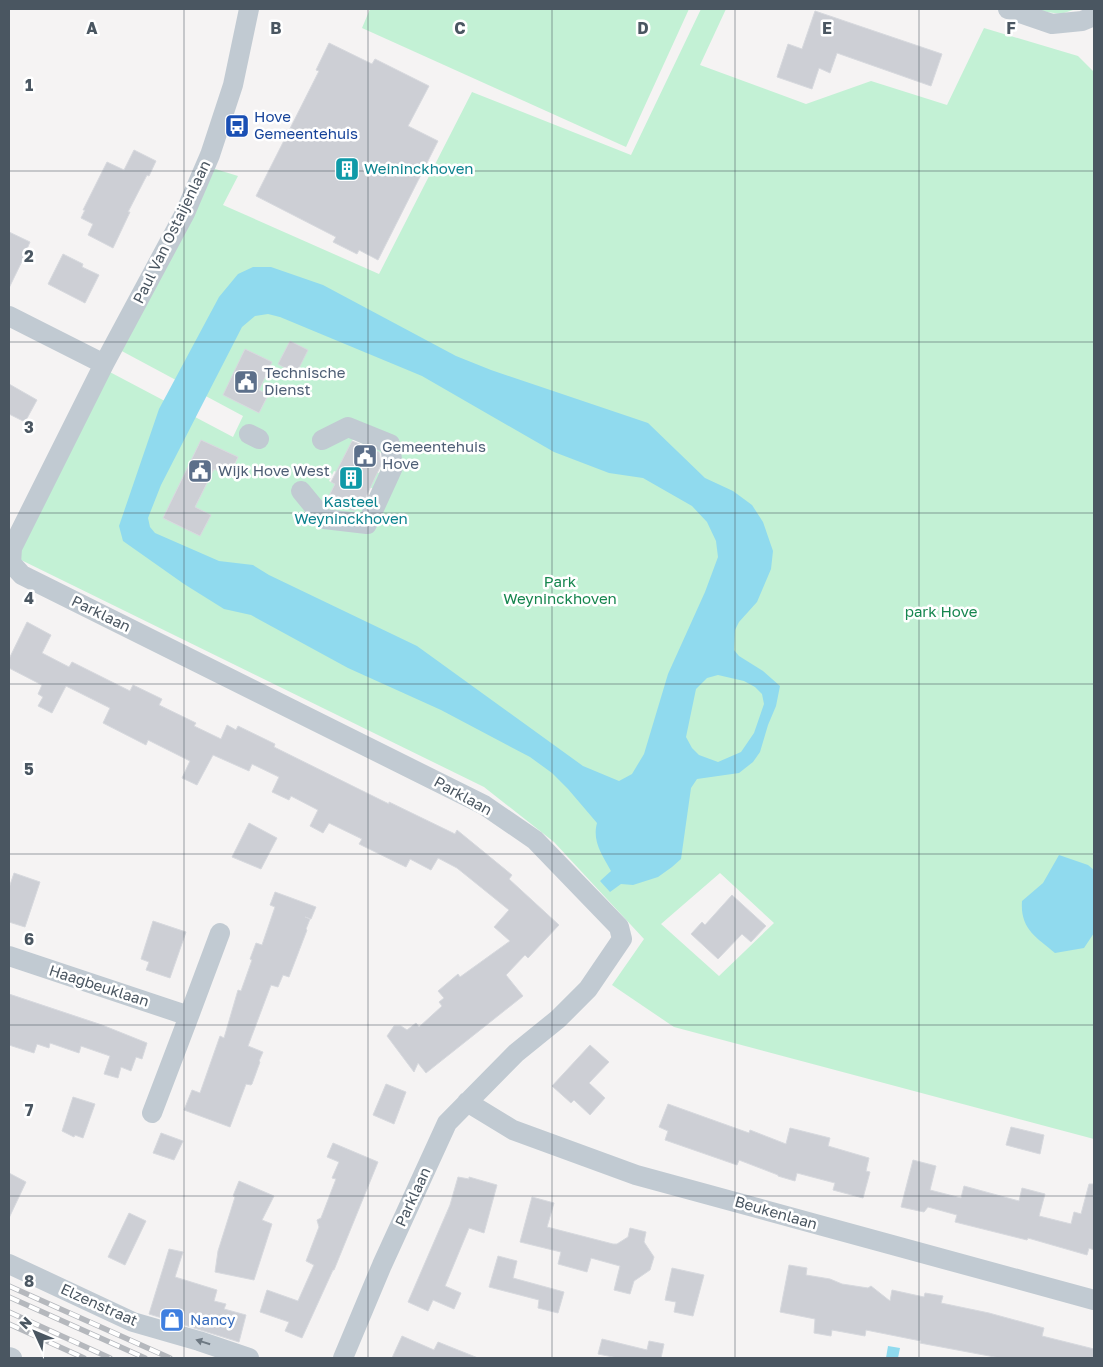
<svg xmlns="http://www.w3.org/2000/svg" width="1103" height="1367" viewBox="0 0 1103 1367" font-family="'Golos Text',sans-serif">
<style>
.green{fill:#c3f1d5;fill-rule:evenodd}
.water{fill:#90daee;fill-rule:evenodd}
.building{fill:#cdcfd5;stroke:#d7d9de}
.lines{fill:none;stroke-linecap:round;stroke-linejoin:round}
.minor{stroke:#c1cad2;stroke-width:20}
.rail-casing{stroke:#b5b8bd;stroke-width:5.5}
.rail{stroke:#fff;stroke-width:4;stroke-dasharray:11;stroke-linecap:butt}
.oneway{fill:#6e7983}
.grid{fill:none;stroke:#4a5661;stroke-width:1;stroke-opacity:0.55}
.labels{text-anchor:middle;stroke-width:5;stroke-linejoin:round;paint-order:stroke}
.transit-label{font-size:15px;fill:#164399;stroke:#fff;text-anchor:start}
.culture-label{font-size:15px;fill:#0d838f;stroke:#fff;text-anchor:start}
.street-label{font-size:15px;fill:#4a5661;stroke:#fff}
.service-label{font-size:15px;fill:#4e5e75;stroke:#fff;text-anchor:start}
.park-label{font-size:15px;fill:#17864f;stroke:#fff}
.shop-label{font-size:15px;fill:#366cbe;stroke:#fff;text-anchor:start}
.grid-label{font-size:16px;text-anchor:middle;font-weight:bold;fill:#4a5661;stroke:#fff;stroke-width:5;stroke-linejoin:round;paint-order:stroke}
</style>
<rect width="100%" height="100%" fill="#f5f3f3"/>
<path class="green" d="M370,9H689L626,147L362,28Z
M701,9H726L700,65L806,104L871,81L947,105L984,28L1078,56L1094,72V1139L674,1027L612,985L644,939L554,842L484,787L17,558L106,370L233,437L243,416L118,349L212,168L238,176L223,205L379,274L472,92L631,155ZM245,349L263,358L259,390L268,395L259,413L224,395ZM353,439L388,456L379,473L374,471L367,486L376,490L369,503L360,499L354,511L328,498L335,484L329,481L334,471L341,474L345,455ZM201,440L238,457L229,476L214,469L195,507L210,515L200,536L163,518ZM720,873L774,923L719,976L661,924Z
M1041,9H1076L1061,14L1040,11Z"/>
<path class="water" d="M253,267H271L323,285L456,356L491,370L648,423L705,478L733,491L752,505L763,522L773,551L771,569L757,602L739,622L735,630L734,650L739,656L763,671L780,686L776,706L768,725L760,752L753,762L739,773L697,779L691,788L681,859L672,867L658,877L633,885L621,884L610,892L600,881L611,871C602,855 592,841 597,823L568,789L552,773L530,757L441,710L348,668L251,615L224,609L184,584L123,541L119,526L159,409L219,297L238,274ZM268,314L280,317L422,376L554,452L609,473L643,478L692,506L707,522L716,541L718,557L705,592L668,674L644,754L632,774L619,781L583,766L417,646L269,575L253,565L219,561L155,533L150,527L148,518L161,485L242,327L255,316ZM718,675L744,681L755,687L762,694L764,704L754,733L741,752L718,762L699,755L692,748L686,737L696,689L707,678Z
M1059,855L1088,865L1094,870V933L1084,948L1055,953C1036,937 1020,929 1022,901L1043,883Z
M888,1346L900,1348L898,1358H886Z"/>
<path class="building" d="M815,11L942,54L931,86L837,53L830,73L819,68L812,89L777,77L788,44L802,49Z
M329,43L372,64L375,59L429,86L408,126L438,141L378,260L359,250L357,254L333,242L336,237L256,196L319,71L316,70Z
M134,150L156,161L149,176L147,175L128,212H130L113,248L88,235L93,224L81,218L85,210H83L107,162L124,170Z
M9,232L30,242L27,249H28L9,288Z
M63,254L83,264L82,267L99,275L85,303L48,284Z
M290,341L308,350L296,374L278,364Z
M245,349L272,362L259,390L268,395L259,413L223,395Z
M9,384L37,400L25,422L9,414Z
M201,440L238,457L229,476L214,469L195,507L211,515L200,536L163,518Z
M352,441L379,452L381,465L364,501L360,499L354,511L328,498L335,484L331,482Z
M27,622L51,635L42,653L69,667L72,662L130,691L133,685L162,699L159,705L196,723L194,726L221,739L227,725L236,730L238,726L275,744L274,747L389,804V802L455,834L457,830L512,875L509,879L559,925L528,958L525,955L506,975L523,996L426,1073L418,1063L414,1072L387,1036L394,1026H401L407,1030L416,1023L419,1027L442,1006L439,1002L444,998L438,991L458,974L460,977L510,941L494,927L509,910L457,868L438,858L431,870L410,859L406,867L359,844L362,839L329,823L323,833L310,826L318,810L291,796L289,800L272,792L279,777L252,764L249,771L213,755L197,785L182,778L190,761L148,740L146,745L103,723L110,708L66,686L52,713L38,706L43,697L38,694L42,685L9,668V659Z
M249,823L277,838L261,869L232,857Z
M14,873L40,882L25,927L9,922V888Z
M275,892L316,907L311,919L305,917L310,919L306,929L307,930L289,977L283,975L278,987L271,985L248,1046L263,1052L259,1061L260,1062L252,1084L251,1085L246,1084L230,1127L184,1110L192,1090L200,1093L220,1036L224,1038L238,990L241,991L252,960L250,959L256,943L262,945L275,907L270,905Z
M732,895L766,926L751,942L742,934L718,959L691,934L702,922L705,925Z
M153,921L186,932L170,978L146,970L149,962L141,959Z
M9,994L102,1025L147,1043L142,1059L136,1057L131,1071L121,1067L118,1078L104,1074L110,1056L81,1046L79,1053L50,1043L49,1048L37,1044L34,1053L9,1045Z
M590,1045L609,1062L589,1083L605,1098L590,1115L574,1100L571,1103L552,1086Z
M386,1084L406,1092L394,1124L373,1115Z
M73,1097L95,1104L83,1138L75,1135L74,1137L62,1131Z
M668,1104L749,1133L750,1130L786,1144L790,1128L830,1138L828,1146L869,1158L866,1171L870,1172L863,1198L833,1190L835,1183L797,1173L795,1181L778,1176V1175L739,1160L737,1165L665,1140L668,1131L659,1127Z
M1011,1127L1044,1135L1040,1154L1006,1145Z
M161,1133L183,1141L174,1160L153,1153Z
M333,1143L378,1162L334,1270H333L302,1338L285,1331L289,1322L260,1312L267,1290L298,1301L314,1265L306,1261L319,1227L317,1220L321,1218L336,1179L332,1178L339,1162L327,1157Z
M913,1160L936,1166L930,1190L961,1198L964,1186L1019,1201L1022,1188L1045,1194L1039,1216L1071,1224L1074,1212L1081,1214L1089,1184H1094V1250L1089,1248L1087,1255L1028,1238L1027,1240L955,1222L957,1215L928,1207L924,1212L901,1207Z
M9,1173L26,1182L9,1218Z
M458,1177L469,1179V1177L497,1185L484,1233L469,1228L445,1286L461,1293L454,1309L433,1300L428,1311L408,1302L450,1205Z
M239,1181L274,1196L262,1220L272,1224L254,1280L215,1272L218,1251L235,1197L233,1196Z
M532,1197L554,1203L547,1227L613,1244H617L628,1237L630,1228L646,1232L644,1242L654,1257L650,1270L634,1281L630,1294L614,1290L620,1266L591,1258L587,1272L558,1264L561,1252L520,1242Z
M129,1213L146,1221L125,1265L108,1257Z
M169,1249L183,1252L175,1277L217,1290L214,1301L226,1304L224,1309L246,1315L239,1342L149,1314Z
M498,1256L517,1261L513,1278L564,1292L558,1313L538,1308L539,1300L489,1287Z
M789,1265L807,1268L806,1275L830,1279L842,1284L868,1288L871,1286L890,1301L892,1290L924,1297L925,1293L943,1296L941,1303L989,1313L1044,1328L1042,1336L1094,1349V1358H1000L920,1343L921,1341L866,1330L865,1336L832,1330L831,1336L814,1333L815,1319L780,1312Z
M672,1268L704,1275L693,1316L674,1312L676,1302L665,1300Z
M402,1336L434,1350L438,1342L478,1358H392Z
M602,1339L647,1350L649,1341L664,1344L661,1358H618L598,1354Z"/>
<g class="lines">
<path class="minor" d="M249,9L233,85L210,155L185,213L104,364L12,548L11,563L22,575L484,805L535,840L619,927L622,939L588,989L558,1019L516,1053L447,1123L382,1265L343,1358
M1008,9L1052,24L1082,21L1094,16
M9,316L104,364
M249,434L259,439
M301,491L324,519L367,524L393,467L390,444L348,427L322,440
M9,956L189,1016L220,933
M467,1102L513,1130L636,1175L1094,1300
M152,1113L189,1016
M9,1264L133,1322L199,1341L249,1358
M9,1357L12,1358"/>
<defs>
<path id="rail" d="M9,1286L170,1358
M9,1297L145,1358
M9,1312L110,1358
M9,1324L84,1358"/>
</defs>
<use href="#rail" class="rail-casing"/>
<use href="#rail" class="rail"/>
</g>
<defs><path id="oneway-solid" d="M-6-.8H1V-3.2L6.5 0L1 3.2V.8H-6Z" transform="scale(1.25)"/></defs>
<use class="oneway" href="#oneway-solid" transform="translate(203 1342) rotate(-162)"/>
<path class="grid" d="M184,9V1358M368,9V1358M552,9V1358M735,9V1358M919,9V1358M9,171H1094M9,342H1094M9,513H1094M9,684H1094M9,854H1094M9,1025H1094M9,1196H1094"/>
<defs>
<symbol id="bus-square" viewBox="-11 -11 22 22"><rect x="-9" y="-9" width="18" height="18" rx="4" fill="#1a4fb4" stroke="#fff"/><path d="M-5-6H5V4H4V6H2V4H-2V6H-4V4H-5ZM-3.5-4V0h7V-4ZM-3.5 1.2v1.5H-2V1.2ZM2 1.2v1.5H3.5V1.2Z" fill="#fff"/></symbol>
<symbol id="building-square" viewBox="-11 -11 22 22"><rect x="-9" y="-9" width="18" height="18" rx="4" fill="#0f9aa8" stroke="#fff"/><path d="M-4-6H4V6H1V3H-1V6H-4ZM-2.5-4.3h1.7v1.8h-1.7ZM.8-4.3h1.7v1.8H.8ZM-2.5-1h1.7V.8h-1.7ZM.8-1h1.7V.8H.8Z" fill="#fff"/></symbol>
<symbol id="civic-square" viewBox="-11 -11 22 22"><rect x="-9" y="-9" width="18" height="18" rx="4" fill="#5c6f8a" stroke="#fff"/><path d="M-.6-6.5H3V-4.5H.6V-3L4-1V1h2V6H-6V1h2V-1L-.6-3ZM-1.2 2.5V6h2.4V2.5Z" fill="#fff"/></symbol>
<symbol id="shop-square" viewBox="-11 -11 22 22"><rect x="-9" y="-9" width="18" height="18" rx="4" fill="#3f7fe0" stroke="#fff"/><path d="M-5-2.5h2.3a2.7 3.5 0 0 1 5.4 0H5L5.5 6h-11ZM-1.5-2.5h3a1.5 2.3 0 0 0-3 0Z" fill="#fff"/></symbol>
</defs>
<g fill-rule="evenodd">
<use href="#bus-square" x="223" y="112" width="28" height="28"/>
<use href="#building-square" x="333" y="155" width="28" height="28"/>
<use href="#civic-square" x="232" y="368" width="28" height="28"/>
<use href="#civic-square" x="351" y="442" width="28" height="28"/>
<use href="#civic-square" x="186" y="457" width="28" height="28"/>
<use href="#building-square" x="337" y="464" width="28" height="28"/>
<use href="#shop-square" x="158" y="1306" width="28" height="28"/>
</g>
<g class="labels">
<g class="transit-label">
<text x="254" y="122">Hove<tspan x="254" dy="17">Gemeentehuis</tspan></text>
</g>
<g class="culture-label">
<text x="364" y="174">Weininckhoven</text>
<text x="351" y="507" text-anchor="middle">Kasteel<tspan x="351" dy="17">Weyninckhoven</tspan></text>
</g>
<g class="street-label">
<text transform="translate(172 232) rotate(-64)" y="5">Paul Van Ostaijenlaan</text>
<text transform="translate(101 614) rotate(26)" y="5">Parklaan</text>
<text transform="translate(463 796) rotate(29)" y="5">Parklaan</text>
<text transform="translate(99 986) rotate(18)" y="5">Haagbeuklaan</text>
<text transform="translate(413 1197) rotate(-65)" y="5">Parklaan</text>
<text transform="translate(776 1213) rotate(16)" y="5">Beukenlaan</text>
<text transform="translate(99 1305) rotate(24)" y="5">Elzenstraat</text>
</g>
<g class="service-label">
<text x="264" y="378">Technische<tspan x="264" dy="17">Dienst</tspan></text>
<text x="382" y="452">Gemeentehuis<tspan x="382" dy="17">Hove</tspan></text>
<text x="218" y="476">Wijk Hove West</text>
</g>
<g class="park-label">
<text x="560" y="587">Park<tspan x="560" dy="17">Weyninckhoven</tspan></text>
<text x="941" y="617">park Hove</text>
</g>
<g class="shop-label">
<text x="190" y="1325">Nancy</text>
</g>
</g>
<g class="grid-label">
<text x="92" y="34">A</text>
<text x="276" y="34">B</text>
<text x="460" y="34">C</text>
<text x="643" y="34">D</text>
<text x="827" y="34">E</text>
<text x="1011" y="34">F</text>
<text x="29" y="91">1</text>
<text x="29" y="262">2</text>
<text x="29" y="433">3</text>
<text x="29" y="604">4</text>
<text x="29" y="775">5</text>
<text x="29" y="945">6</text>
<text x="29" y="1116">7</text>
<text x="29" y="1287">8</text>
</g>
<rect width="1103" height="1367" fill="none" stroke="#4a5661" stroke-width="20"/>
<g transform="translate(35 1332) rotate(314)" stroke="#ffffff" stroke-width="4" paint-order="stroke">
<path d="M0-4L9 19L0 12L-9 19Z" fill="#4a5661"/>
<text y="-8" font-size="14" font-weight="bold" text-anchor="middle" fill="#4a5661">N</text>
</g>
</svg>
